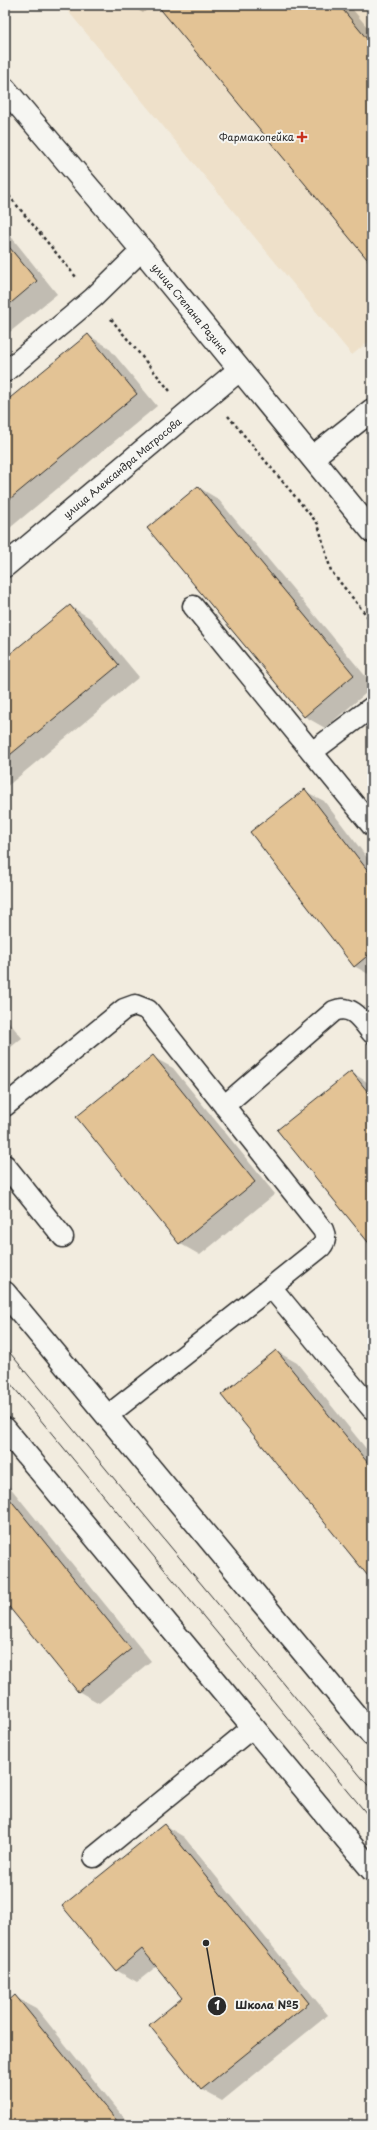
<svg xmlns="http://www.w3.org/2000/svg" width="377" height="2130" viewBox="0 0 377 2130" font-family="'Playpen Sans',sans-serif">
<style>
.built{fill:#eee0c9}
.shadow{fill:#0003}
.building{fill:#e3c395;stroke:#2b2b2b}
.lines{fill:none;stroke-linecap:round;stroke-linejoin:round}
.service-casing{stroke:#2b2b2b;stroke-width:23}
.minor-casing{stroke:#2b2b2b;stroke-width:25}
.tertiary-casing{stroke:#2b2b2b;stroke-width:25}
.secondary-casing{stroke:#2b2b2b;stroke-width:25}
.path{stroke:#2b2b2b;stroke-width:2.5;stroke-dasharray:3 3;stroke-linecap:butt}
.service{stroke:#f6f6f2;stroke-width:20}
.minor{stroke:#f6f6f2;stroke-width:22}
.tertiary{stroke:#f6f6f2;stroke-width:22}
.secondary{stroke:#f6f6f2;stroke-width:22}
.tram{stroke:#2b2b2b;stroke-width:1}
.poi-dot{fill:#c8321e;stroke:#f6f6f2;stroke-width:1.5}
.labels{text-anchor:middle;stroke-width:4;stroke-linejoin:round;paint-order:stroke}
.poi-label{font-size:10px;fill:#2b2b2b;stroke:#f6f6f2;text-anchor:end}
.street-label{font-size:10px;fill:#2b2b2b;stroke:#f6f6f2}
.leader{fill:none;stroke:#2b2b2b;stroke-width:1.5}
.callout-dot{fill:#2b2b2b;stroke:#f6f6f2;stroke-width:1.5}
.mark-label{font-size:12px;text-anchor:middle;font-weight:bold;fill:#fff}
.callout-label{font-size:11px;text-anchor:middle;font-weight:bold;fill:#2b2b2b;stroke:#f6f6f2;stroke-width:4;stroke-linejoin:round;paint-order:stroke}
</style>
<rect width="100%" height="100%" fill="#f2ecdf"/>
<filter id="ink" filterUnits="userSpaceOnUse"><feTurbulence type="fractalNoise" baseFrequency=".025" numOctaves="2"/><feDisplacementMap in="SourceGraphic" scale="8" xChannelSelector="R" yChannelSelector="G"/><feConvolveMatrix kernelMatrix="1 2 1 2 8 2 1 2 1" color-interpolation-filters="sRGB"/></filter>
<g filter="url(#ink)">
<path class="built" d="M63,5H372V339L352,355Z"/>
<path class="shadow" d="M129,5H153L143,13Z
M158,5H349L372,33V263Z
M5,229L57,294L5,336Z
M88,335L108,347L157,406L5,532V404Z
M198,487L218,499L372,684V688L325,728L304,716Z
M70,606L90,618L139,677L5,788V660Z
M305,791L324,801L372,864V976L354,966Z
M5,1017L22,1038L5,1052Z
M153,1057L173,1068L275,1194L200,1255L179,1243Z
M351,1072L372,1085V1246Z
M276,1351L297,1363L372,1456V1579Z
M5,1481L151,1661L99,1703L78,1691L5,1600Z
M164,1825L184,1837L328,2015L222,2101L202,2090L150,2025L183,1998L157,1966L137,1982L116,1970Z
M15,1997L36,2008L130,2125H5V2005Z"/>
<path class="building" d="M157,5H339L372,45V265Z
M5,242L37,281L5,308Z
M88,334L137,394L5,503V402Z
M198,486L354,675L304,717L147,528Z
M70,605L119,665L5,759V658Z
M305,789L372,876V952L354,967L250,832Z
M153,1055L255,1182L179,1244L76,1117Z
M351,1071L372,1097V1247L277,1130Z
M276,1350L372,1468V1581L221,1395Z
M5,1493L131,1649L78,1692L5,1602Z
M164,1824L309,2003L201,2090L149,2025L182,1998L142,1949L116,1971L62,1906Z
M15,1995L118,2122L114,2125H5V2004Z"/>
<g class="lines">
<defs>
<path id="service" d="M5,372L93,298L142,250
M193,606L372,826
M312,752L372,707
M5,1106L124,1009L135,1005L148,1010L323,1230C326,1237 326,1241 321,1247L271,1287
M224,1106L334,1011C352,1003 362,1021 372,1033
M5,1165L63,1237
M107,1416L271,1287L372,1409
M94,1857L253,1727"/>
<g id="minor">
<path id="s1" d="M5,566L239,370"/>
</g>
<g id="tertiary">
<path id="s2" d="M5,89L142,250L372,531"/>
<path d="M313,457L372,410"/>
</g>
<path id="secondary" d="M5,1293L372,1735
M5,1429L372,1870"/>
</defs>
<use href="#service" class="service-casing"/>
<use href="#minor" class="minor-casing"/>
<use href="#tertiary" class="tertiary-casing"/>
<use href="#secondary" class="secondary-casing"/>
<path class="path" d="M5,191L76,277
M111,319L170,391
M228,416L318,524L331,571L372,622"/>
<use href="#service" class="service"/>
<use href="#minor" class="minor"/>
<use href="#tertiary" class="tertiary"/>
<use href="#secondary" class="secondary"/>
<path class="tram" d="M5,1347L372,1790
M5,1377L372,1820"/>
</g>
</g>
<path class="poi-dot" d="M300 131h4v4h4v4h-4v4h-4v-4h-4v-4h4z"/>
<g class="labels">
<g class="poi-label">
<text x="294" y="141">Фармакопейка</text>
</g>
<g class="street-label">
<text dy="4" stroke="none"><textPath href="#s2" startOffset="287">улица Степана Разина</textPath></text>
<text dy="4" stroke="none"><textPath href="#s1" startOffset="153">улица Александра Матросова</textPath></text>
</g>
</g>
<path class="leader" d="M206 1943L217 2006"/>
<g class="callout-dot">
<circle cx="206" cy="1943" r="4"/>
<circle cx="217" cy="2006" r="10"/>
</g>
<g class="mark-label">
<text x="217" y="2010">1</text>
</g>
<g class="callout-label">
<text x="267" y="2009">Школа №5</text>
</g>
<rect width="377" height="2130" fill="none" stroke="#f6f6f2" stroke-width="20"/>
<rect x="10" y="10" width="357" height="2110" fill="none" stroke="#2b2b2b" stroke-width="1.5" filter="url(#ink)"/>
</svg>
